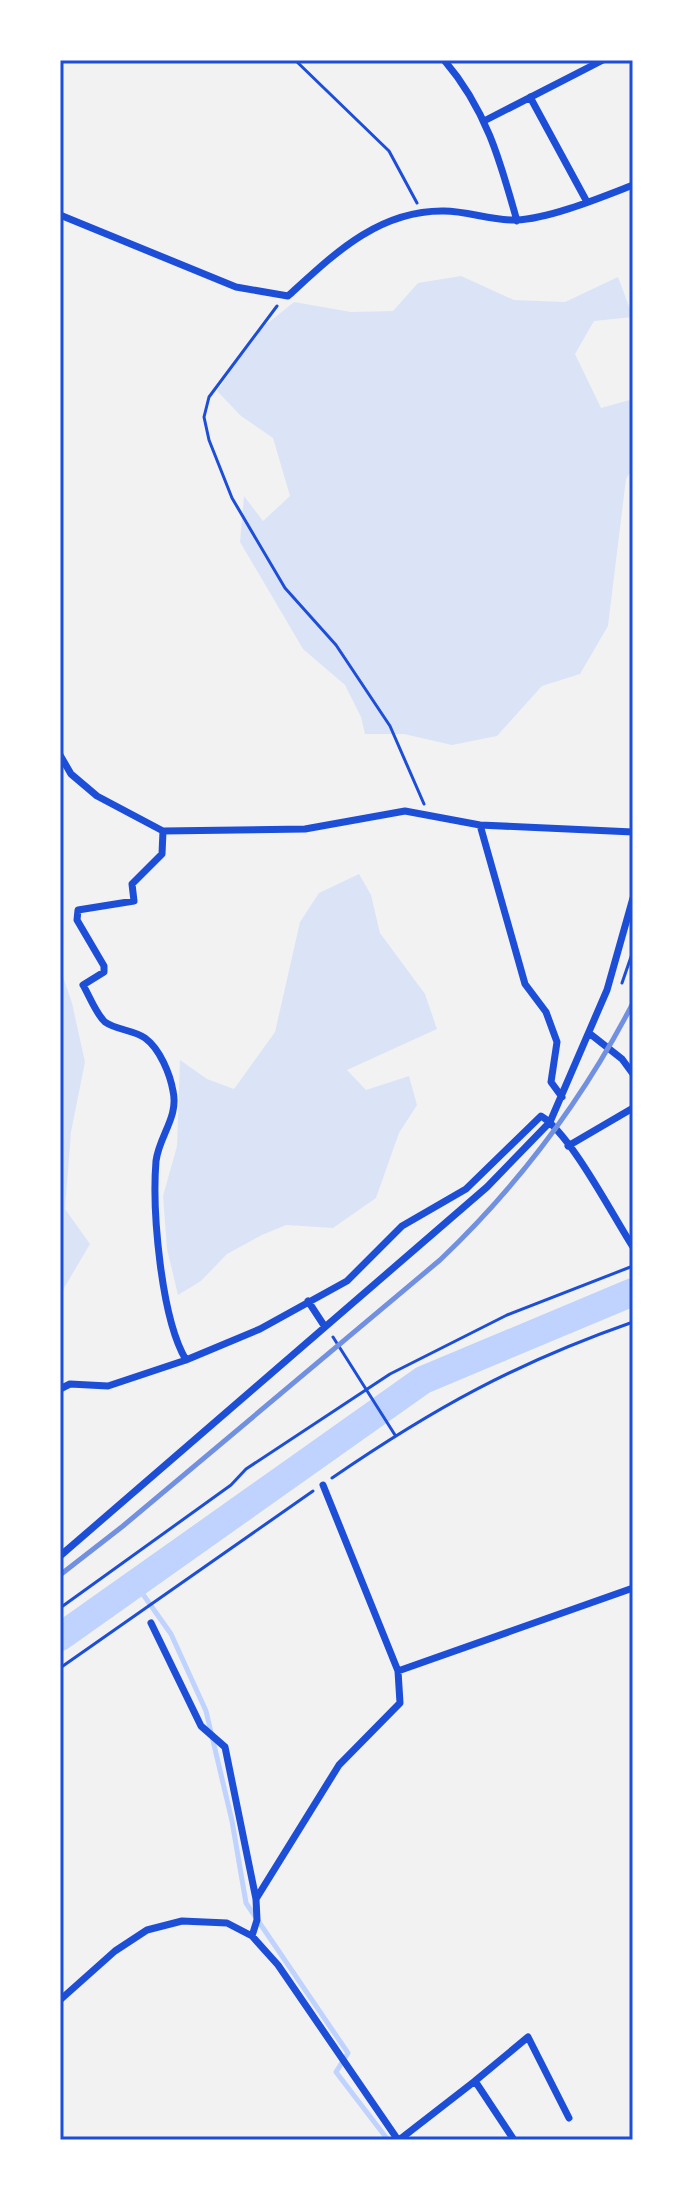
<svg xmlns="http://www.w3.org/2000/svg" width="693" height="2200" viewBox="0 0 693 2200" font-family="Quicksand,sans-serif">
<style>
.green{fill:#dbe4f7}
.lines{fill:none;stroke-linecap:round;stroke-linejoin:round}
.stream{stroke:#bfd3fe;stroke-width:5}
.river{stroke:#bfd3fe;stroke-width:28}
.path{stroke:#1d4ed8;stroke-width:3}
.minor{stroke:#1d4ed8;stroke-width:7}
.rail{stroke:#7290e2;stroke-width:5}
.neatline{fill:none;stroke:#1d4ed8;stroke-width:3}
</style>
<rect width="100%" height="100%" fill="#f2f2f2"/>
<path class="green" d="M461,276L514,300L565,302L618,277L633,317L594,321L575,354L601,408L633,399V468L626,479L608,626L580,674L542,686L497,736L452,745L404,734H365L361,717L345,685L303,649L240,542L244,496L263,521L290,496L273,438L241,416L217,391L258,331L294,302L351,312L393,311L418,283Z
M359,874L371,895L380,933L425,994L437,1029L347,1070L366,1090L409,1076L417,1105L399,1133L376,1198L333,1228L286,1225L262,1235L227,1254L201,1281L178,1295L167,1249L163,1196L177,1146L180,1060L207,1079L234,1089L275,1032L300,922L319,893Z
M60,968L72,1003L85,1062L71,1132L65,1209L90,1244L60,1295Z"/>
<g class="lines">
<path class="stream" d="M135,1583L171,1634L206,1711L232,1821L246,1903L348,2053L336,2072L388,2140"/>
<path class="river" d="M60,1637L423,1380L633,1292"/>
<path class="path" d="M295,60L389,151L417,203
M277,306L209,397L204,417L209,440L232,498L285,588L336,645L390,726L424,804
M622,983L633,951
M333,1337L395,1435
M332,1478C434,1408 516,1363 633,1322
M60,1608L231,1485L246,1469L390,1374L507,1315L633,1266
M60,1668L313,1491"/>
<path class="minor" d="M444,60C486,109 500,160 517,221
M530,97L587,202
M484,121L603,60
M60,215L236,287L288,296C333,255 378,210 444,211C468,211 492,221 516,220C549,219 602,197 633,185
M60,755L71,774L97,796L163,831L305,829L405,811L480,825L633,832
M480,825L525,984L546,1012L557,1042L551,1082L562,1097
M163,831L162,854L132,884L134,901L78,910L77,920L104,966V972L83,985C89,995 96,1014 105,1022C116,1030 134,1030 145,1038C160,1049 170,1074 173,1091C179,1117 159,1136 156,1161C152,1211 161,1318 186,1360
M589,1033L622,1059L633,1074
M568,1146L633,1108
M308,1301L325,1327
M60,1389L70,1384L108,1386L186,1360L260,1329L347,1281L402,1226L466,1189L541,1116C570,1133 613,1216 633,1247
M60,1556L487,1187L550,1122L607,990L633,898
M151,1623L201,1726L225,1747L256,1899
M398,1671L633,1588
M252,1936L257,1920L256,1899L339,1765L400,1703L398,1671L323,1485
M60,2000L115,1951L147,1930L182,1921L227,1923L252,1936L278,1965L398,2140
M475,2081L528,2037L569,2118
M399,2140L475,2081L514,2140"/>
<path class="rail" d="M60,1575L123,1526L440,1260C520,1184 582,1101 633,1003"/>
</g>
<rect width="693" height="2200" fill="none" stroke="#ffffff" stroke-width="124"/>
<rect x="62" y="62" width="569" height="2076" class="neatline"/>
</svg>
